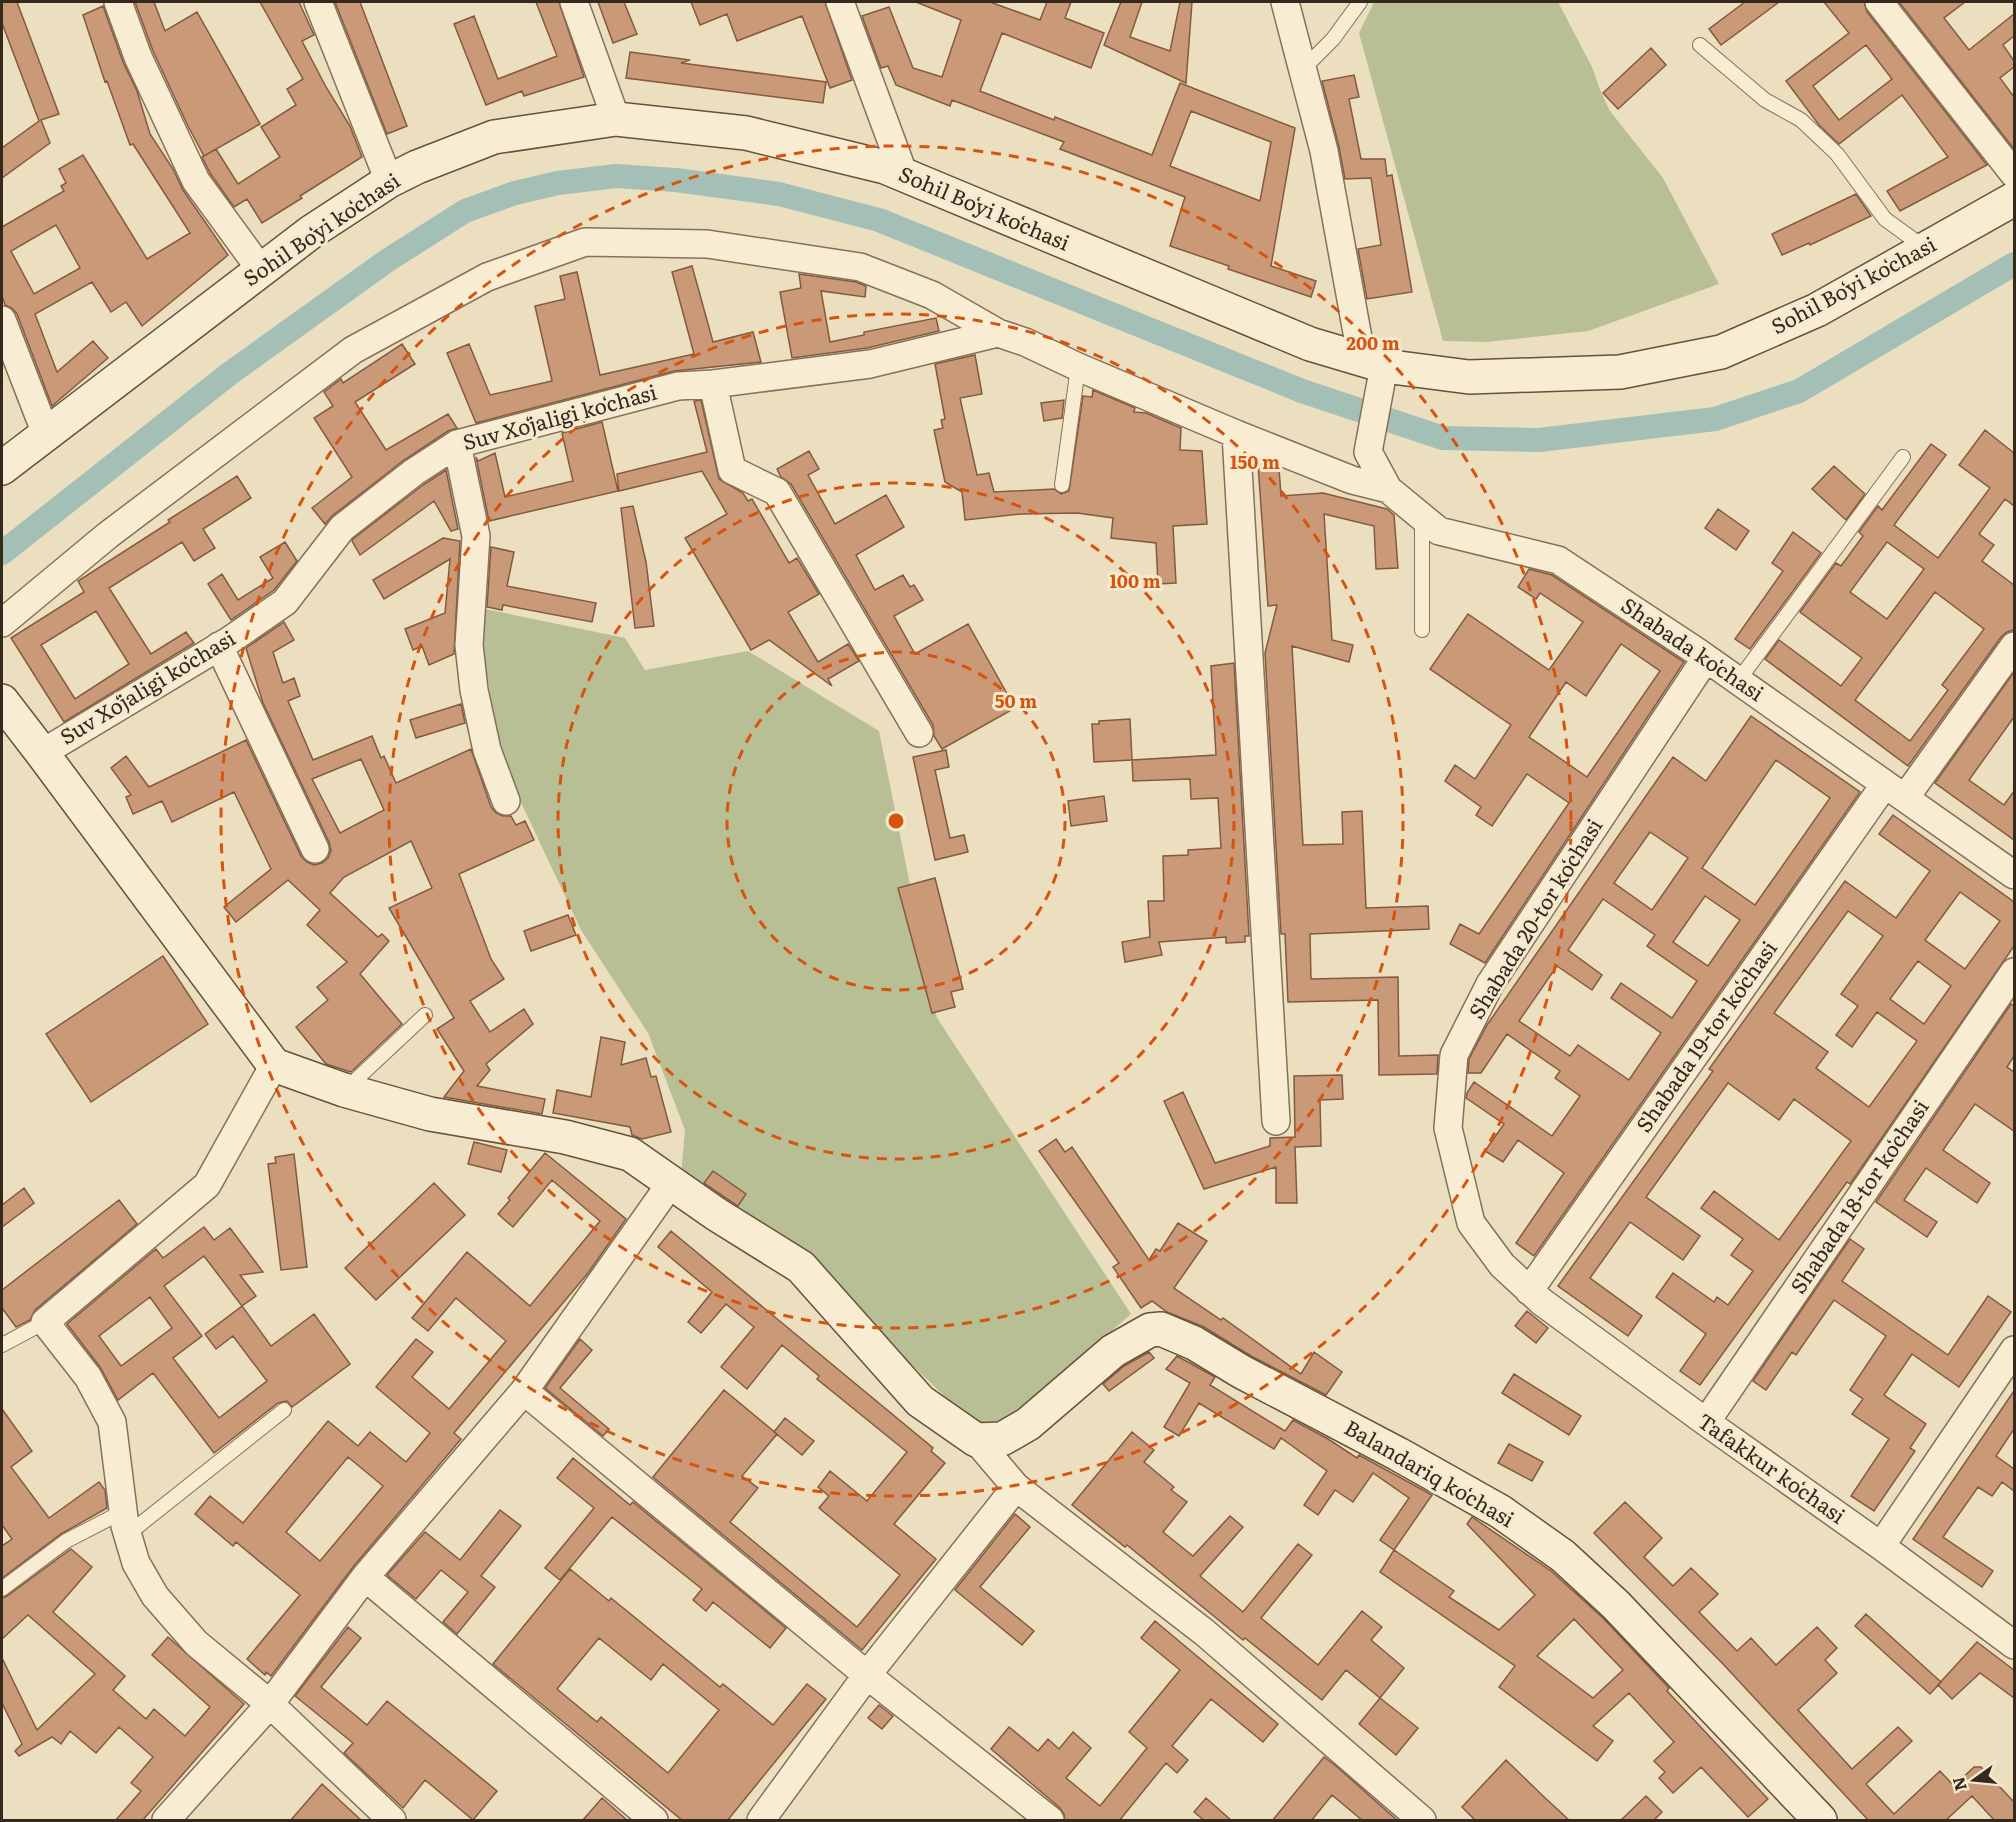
<svg xmlns="http://www.w3.org/2000/svg" width="2016" height="1822" viewBox="0 0 2016 1822" font-family="Literata,serif">
<style>
.cemetery{fill:#b9bf94}
.lines{fill:none;stroke-linecap:round;stroke-linejoin:round}
.canal{stroke:#a3bfb6;stroke-width:24}
.building{fill:#ca9977;stroke:#835a3f;stroke-width:1.5;fill-rule:evenodd}
.lane-casing{stroke:#857059;stroke-width:16}
.street-casing{stroke:#857059;stroke-width:30}
.secondary-casing{stroke:#66513c;stroke-width:36}
.lane{stroke:#f8edd3;stroke-width:14}
.street{stroke:#f8edd3;stroke-width:27}
.secondary{stroke:#f8edd3;stroke-width:33}
.ring{fill:none;stroke:#d6540e;stroke-width:3;stroke-dasharray:10 8}
.labels{text-anchor:middle;stroke-width:6;stroke-linejoin:round;paint-order:stroke}
.street-label{font-size:21px;fill:#35281d;stroke:#f4eacf}
.centre{fill:#d6540e;stroke:#f4eacf;stroke-width:3}
.ring-label{font-size:18px;text-anchor:middle;font-weight:bold;fill:#d6540e;stroke:#f4eacf;stroke-width:6;stroke-linejoin:round;paint-order:stroke}
</style>
<rect width="100%" height="100%" fill="#ecdfc0"/>
<path class="cemetery" d="M1374,2H1558L1592,67L1601,92L1610,111L1663,178L1719,284L1588,331L1487,342L1443,341L1359,33Z
M476,607L625,638L645,670L748,651L879,731L937,1018L1131,1314L1011,1419L985,1423L964,1415L807,1264L681,1175L685,1130L648,1033L581,930L501,760Z"/>
<g class="lines">
<path class="canal" d="M2,553L229,374L388,260L465,211L515,193L558,183L616,176L676,180L779,194L879,220L1302,391L1443,438L1539,440L1715,419L1799,391L2014,264"/>
</g>
<path class="building" d="M2,2H17L59,114L41,120L50,143L2,178V148L39,121L2,23Z
M135,2H154L165,31L197,12L260,124L204,156L188,126L153,51Z
M260,2H299L314,35L302,41L326,87L350,126L362,157L300,196L302,198L262,223L247,199L234,207L210,173L202,157L216,149L238,184L280,157L261,127L296,105L287,89L303,79Z
M335,2H360L407,126L387,134Z
M536,2H559L584,77L524,96L522,91L486,105L454,24L474,16L498,79L557,56Z
M598,2H624L637,34L613,43Z
M691,2H825L852,80L830,88L802,16L737,41L727,14L700,25Z
M916,2H990L1040,20L1047,2H1071L1065,18L1104,33L1091,68L1002,33L980,91L1054,120L1055,117L1152,155L1180,83L1295,128L1271,266L1316,281L1311,297L1228,269L1229,266L1170,246L1185,197L1060,149L1064,142L952,100L950,106L896,85L888,66L881,68L862,16L889,7L913,68L942,77L961,20ZM1191,111L1271,142L1260,201L1170,166Z
M1121,2H1142L1130,37L1170,51L1180,2H1192L1186,83L1104,45Z
M1745,2H1779L1721,45L1709,29Z
M1824,2H1864L1867,12L1987,165L1900,211L1887,191L1948,157L1902,95L1839,144L1819,125L1786,81L1849,33ZM1866,45L1892,79L1839,120L1813,86Z
M1899,2H1965L1944,18L1969,50L2014,14V36L2003,45L2014,61V67L2000,78L2014,97V149Z
M103,6L123,62L137,91L150,134L173,169L183,190L228,255L142,326L126,302L111,312L92,282L35,314L57,372L93,341L108,358L52,406L17,314L12,308L5,305L2,296V227L64,191L61,186L66,183L59,169L83,155L147,259L190,233L133,144L130,145L107,81L105,82L83,15ZM56,225L80,268L34,294L11,251Z
M1651,48L1666,65L1618,109L1603,93Z
M630,52L690,60L681,63L826,82L823,103L626,78Z
M1354,75L1359,97L1349,99L1361,159H1385L1387,176L1392,175L1412,292L1367,299L1358,249L1381,245L1371,178L1345,179L1339,147L1322,81Z
M1856,194L1871,216L1810,245L1809,243L1782,255L1772,234Z
M692,266L713,342L753,332L761,362L674,371L476,423L447,353L469,344L490,395L552,381L535,306L565,299L560,276L577,272L600,375L694,354L672,272Z
M799,274L856,282L866,286L865,297L821,291L830,342L864,335V332L936,318L939,331L867,348L792,358L780,292L801,288Z
M402,344L415,364L355,402L386,450L448,414L457,428L448,431L404,460L332,516L325,524L312,508L352,477L314,418L333,406L324,392L341,379L343,383Z
M975,355L982,394L960,398L977,475L989,473L994,492L1054,489L1061,494L1069,491L1083,396L1092,397L1093,390L1135,408L1134,412L1146,413L1181,428L1180,450L1202,451L1207,524L1173,526L1176,583L1158,584L1156,543L1111,538L1113,518L1077,513L1020,514L965,520L962,492L945,482L934,430L943,428L941,420L945,419L935,364Z
M701,400L719,479L743,493L748,501L752,499L789,563L797,558L819,594L788,612L818,662L848,644L859,661L828,679L832,686L769,640L751,650L685,538L727,514L702,471L619,491L617,474L707,452L694,401Z
M1064,400L1062,418L1044,421L1041,403Z
M602,422L618,491L489,521L476,457L478,461L495,453L505,497L573,481L562,433Z
M1985,430L2014,453V506L2005,499L1979,534L1994,545L1982,561L2014,585V630L2007,632L2001,637L1908,766L1765,659L1779,640L1841,686L1862,658L1800,612L1836,563L1841,566L1863,536L1859,532L1878,506L1882,510L1931,444L1946,455L1894,525L1938,558L1990,488L1959,465ZM1887,542L1924,569L1887,619L1850,592ZM1935,592L1984,629L1942,685L1948,690L1910,741L1855,700Z
M809,451L819,469L808,475L835,524L886,495L904,527L856,555L875,590L903,575L910,587L914,585L923,600L894,616L915,654L968,624L1015,708L942,749L934,736L933,725L791,484L781,477L777,469Z
M1258,464H1269L1279,468L1281,496L1323,493L1387,509L1394,515L1398,568L1376,569L1374,526L1324,514L1332,640L1353,645L1349,662L1292,646L1303,845L1343,844L1342,812L1362,811L1366,908L1428,906L1429,929L1310,934L1311,979L1398,977L1399,1056L1438,1055L1437,1074L1379,1075L1378,1000L1288,1002L1285,934H1281L1265,653L1277,605L1268,606Z
M1834,466L1865,494L1846,520L1812,489Z
M446,470L458,529L451,531L434,501L360,555L352,541L353,539L423,485Z
M237,476L251,498L203,529L215,548L194,561L182,542L109,588L151,654L186,632L194,643L64,722L11,638L84,592L78,581L170,522L168,520ZM96,611L129,664L75,699L41,645Z
M633,506L646,562L654,626L635,628L621,508Z
M1718,509L1749,531L1736,550L1705,528Z
M1793,532L1821,553L1750,649L1735,639L1783,571L1772,563Z
M443,538L460,541L454,654L429,665L422,646L413,650L405,629L445,613L450,559L384,599L373,580Z
M285,542L297,561L274,590L231,620L208,584L222,574L238,600L273,578L260,557Z
M491,547L514,552L507,586L596,603L592,622L503,605L502,610L487,607Z
M1529,569L1552,575L1684,662L1485,963L1450,944L1460,924L1479,934L1569,803L1527,774L1492,826L1476,815L1481,807L1445,781L1455,765L1475,779L1511,725L1430,669L1468,614L1549,670L1583,622L1540,593L1536,599L1518,587ZM1621,644L1660,671L1587,777L1529,737L1566,682L1586,696Z
M284,622L294,640L273,652L283,683L294,678L300,696L288,701L313,760L372,736L381,758L384,756L396,783L471,749L491,807L496,813L503,816H511L516,825L525,821L534,840L459,874L491,959L504,979L470,1001L490,1032L524,1009L533,1024L486,1064L490,1070L477,1086L545,1099L542,1114L444,1097L464,1071L437,1029L454,1018L389,908L432,888L411,841L344,877L330,893L378,937L382,934L389,941L360,974L402,1024L351,1072L326,1064L296,1027L328,1000L317,987L347,962L307,925L320,910L288,880L236,922L224,907L271,869L234,792L172,822L162,801L133,814L126,797L131,795L111,768L126,756L149,787L246,740L301,856L307,862L314,865L322,863L328,858L331,851L329,842L263,703L246,648ZM361,759L384,810L340,833L312,779Z
M1234,663L1249,936H1245V942L1226,943V937L1159,942L1162,955L1125,962L1122,942L1150,937L1148,901H1164L1163,856L1188,855V850L1221,848L1218,798L1191,799L1190,779L1133,781L1132,760L1216,755L1211,666Z
M2014,672V717L1969,780L2004,805L2014,791V840L1935,783Z
M461,704L465,723L416,738L410,720Z
M1751,716L1860,792L1534,1256L1516,1243L1564,1173L1518,1140L1503,1162L1485,1151L1504,1124L1466,1098L1467,1093L1474,1082L1552,1136L1580,1096L1555,1078L1560,1071L1507,1034L1481,1073H1468L1469,1059L1487,1025L1673,757L1706,781ZM1776,760L1830,798L1755,905L1702,868ZM1650,832L1688,858L1652,910L1614,883ZM1705,896L1740,920L1708,966L1673,942ZM1603,899L1655,935L1647,946L1697,981L1672,1018L1621,983L1611,998L1661,1033L1629,1080L1578,1045L1570,1056L1519,1021L1557,966L1592,990L1602,975L1568,950Z
M1130,719L1132,760L1094,762L1092,724H1099V721Z
M946,750L949,767L935,770L950,838L964,835L968,852L935,860L913,757Z
M1104,796L1107,821L1071,826L1068,801Z
M1893,815L2014,902V946L1850,1184L1847,1182L1700,1385L1680,1371L1706,1334L1656,1297L1673,1273L1714,1302L1717,1297L1728,1305L1753,1271L1731,1255L1743,1239L1701,1208L1714,1191L1779,1240L1851,1141L1794,1099L1779,1120L1728,1083L1646,1197L1700,1236L1683,1260L1630,1222L1590,1278L1642,1316L1628,1336L1558,1286L1713,1071L1709,1069L1845,881L1896,918L1930,871L1879,834ZM1960,892L2000,921L1965,969L1925,940ZM1848,911L1883,936L1841,994L1858,1006L1836,1035L1852,1047L1877,1012L1917,1041L1869,1107L1816,1068L1828,1052L1774,1013ZM1918,961L1951,986L1924,1024L1890,999Z
M935,878L963,989L951,992L955,1007L932,1013L898,888Z
M568,915L576,935L531,951L524,931Z
M163,956L208,1024L91,1102L46,1034Z
M2011,1004L2014,1006V1056L2007,1067L2014,1072V1131L1975,1104L1943,1150L1990,1183L1977,1203L1926,1168L1904,1200L1937,1222L1927,1237L1876,1202Z
M601,1037L625,1042L621,1065L646,1058L651,1077L656,1076L671,1132L642,1139L632,1135L630,1127L553,1113L557,1090L591,1097Z
M1342,1075L1343,1099L1320,1100L1321,1146L1295,1147L1297,1203H1276V1167L1204,1189L1164,1101L1183,1092L1215,1163L1270,1146V1138L1295,1137L1294,1076Z
M1056,1139L1065,1152L1072,1147L1149,1260L1156,1249L1160,1251L1178,1223L1207,1241L1174,1288L1221,1320L1223,1318L1301,1374L1314,1352L1342,1372L1326,1395L1251,1356L1204,1327L1167,1312L1152,1301L1141,1308L1113,1267L1119,1263L1039,1151Z
M474,1142L507,1150L501,1172L468,1164Z
M545,1153L626,1219L588,1273L454,1433L461,1439L353,1567L271,1676L266,1672L265,1675L247,1659L300,1595L236,1542L233,1546L195,1514L210,1496L243,1523L328,1421L358,1446L370,1432L406,1462L430,1433L376,1387L416,1339L433,1352L412,1377L449,1409L506,1341L456,1298L428,1331L412,1318L467,1252L530,1306L600,1221L552,1180L513,1227L498,1214L510,1200L508,1198ZM348,1457L383,1486L320,1561L286,1532Z
M294,1154L307,1267L281,1270L268,1164L276,1163L275,1157Z
M713,1171L746,1194L738,1206L704,1183Z
M434,1183L465,1215L376,1300L345,1268Z
M24,1188L34,1203L2,1227V1205Z
M119,1200L137,1224L35,1310L30,1320L16,1327L2,1308V1290Z
M204,1227L214,1240L230,1228L263,1272L240,1275L256,1296L242,1306L271,1346L314,1314L350,1364L292,1407L287,1401L278,1403L214,1453L153,1373L118,1400L100,1367L67,1324L156,1249L163,1258ZM204,1256L242,1306L205,1334L216,1349L233,1336L267,1381L219,1418L173,1358L202,1336L164,1286ZM150,1297L172,1328L121,1366L99,1336Z
M671,1231L933,1448L931,1451L945,1463L894,1524L936,1559L862,1650L653,1477L724,1390L777,1434L742,1476L758,1488L730,1522L857,1627L900,1575L819,1508L829,1496L818,1487L830,1471L867,1501L907,1452L817,1379L819,1376L782,1345L747,1389L721,1367L754,1327L726,1304L701,1333L688,1322L712,1292L658,1247Z
M1850,1239L1864,1249L1842,1281L1948,1355L1988,1296L2011,1312L1959,1387L1912,1354L1884,1395L1926,1424L1910,1448L1915,1451L1874,1511L1851,1496L1889,1439L1852,1414L1863,1399L1850,1390L1886,1336L1834,1300L1796,1355L1792,1352L1766,1390L1753,1381Z
M1527,1311L1548,1328L1536,1343L1515,1326Z
M580,1339L592,1350L560,1388L609,1429L603,1436L545,1388Z
M1149,1352L1154,1358L1109,1391L1103,1384L1124,1366Z
M1177,1356L1215,1377L1210,1385L1285,1431L1293,1420L1328,1439L1357,1458L1359,1455L1432,1495L1394,1550L1380,1540L1409,1498L1373,1473L1353,1502L1335,1490L1318,1515L1304,1505L1327,1471L1281,1438L1274,1449L1199,1403L1179,1436L1164,1427L1190,1383L1166,1369Z
M1514,1374L1581,1416L1569,1435L1502,1393Z
M2014,1391V1429L1996,1456L2014,1469V1491L2002,1482L1992,1496L1978,1487L1943,1537L1993,1571L1982,1587L1913,1539Z
M2,1409L32,1451L11,1467L49,1518L99,1482L105,1490L107,1508L61,1534L2,1578V1546L12,1539L2,1525Z
M785,1418L814,1441L802,1455L774,1432Z
M1132,1432L1154,1450L1144,1462L1174,1487L1171,1490L1187,1502L1163,1532L1193,1556L1230,1516L1243,1527L1200,1576L1243,1612L1298,1544L1312,1555L1261,1618L1318,1665L1362,1611L1382,1627L1371,1640L1404,1668L1380,1698L1346,1670L1322,1700L1245,1638L1243,1640L1127,1545L1125,1547L1072,1505Z
M1509,1444L1543,1462L1532,1481L1498,1463Z
M573,1458L630,1505L633,1502L786,1628L770,1648L713,1602L706,1611L693,1600L702,1589L612,1517L560,1580L545,1568L594,1508L557,1478Z
M1625,1502L1662,1538L1644,1557L1673,1586L1691,1568L1718,1594L1699,1612L1737,1651L1751,1638L1776,1665L1817,1627L1837,1648L1825,1660L1837,1673L1798,1710L1852,1769L1898,1727L1912,1741L1866,1784L1894,1814L1940,1771L1954,1786L1974,1767H1981L2014,1802V1821H1995L1972,1796L1945,1821H1869L1723,1664L1594,1533Z
M500,1510L521,1526L481,1576L495,1587L457,1634L443,1622L468,1592L441,1570L416,1599L387,1575L425,1532L460,1560Z
M1015,1514L1030,1527L980,1587L1034,1631L1022,1645L955,1590Z
M1472,1517L1551,1571L1603,1618L1669,1688L1667,1691L1768,1799L1748,1817L1701,1767L1673,1793L1659,1778L1665,1772L1654,1761L1674,1742L1629,1693L1593,1726L1613,1741L1597,1761L1499,1687L1515,1666L1380,1572L1394,1550L1454,1591L1449,1597L1499,1630L1535,1595L1467,1524ZM1574,1619L1623,1670L1593,1698L1537,1656Z
M71,1549L92,1567L53,1612L125,1676L113,1690L146,1719L154,1709L185,1736L210,1707L152,1655L168,1637L244,1704L142,1821H115L141,1791L131,1783L153,1757L119,1727L96,1753L70,1731L61,1744L52,1737L19,1756L15,1751L22,1744L2,1703V1658L37,1730L95,1674L28,1615L2,1639V1598L7,1596Z
M570,1569L609,1601L611,1598L720,1687L723,1684L773,1725L807,1684L826,1699L727,1821H683L493,1664ZM599,1638L651,1680L663,1664L719,1710L668,1773L601,1717L597,1722L557,1689Z
M1866,1614L1941,1682L1930,1694L1855,1626Z
M1155,1621L1278,1724L1263,1742L1211,1699L1172,1746L1188,1760L1177,1773L1166,1763L1119,1821H1065L1064,1814L1060,1808L991,1749L1009,1727L1038,1751L1048,1739L1059,1749L1073,1732L1091,1748L1066,1778L1100,1806L1147,1748L1129,1732L1180,1670L1141,1638Z
M348,1627L361,1638L321,1687L367,1725L387,1701L497,1791L473,1820L425,1780L403,1808L344,1753L353,1743L295,1696Z
M1977,1642L2014,1670V1698L1980,1673L1952,1699L1938,1685Z
M1380,1698L1418,1728L1396,1755L1359,1724Z
M879,1705L893,1716L882,1729L868,1718Z
M1324,1757L1336,1766L1398,1821H1363L1332,1795L1311,1821H1272Z
M1506,1760L1542,1795L1570,1821H1476L1462,1807Z
M322,1784L362,1821H290Z
M1646,1796L1662,1812L1653,1821H1620Z
M602,1798L628,1821H582Z
M1206,1798L1232,1821H1205L1194,1812Z"/>
<g class="lines">
<defs>
<path id="lane" d="M1700,45L1765,100L1801,120L1837,154L1885,219L1925,248
M1303,69L1333,39L1360,2
M1062,485L1078,367
M1422,630V517
M1738,681L1903,457
M346,1089L425,1015
M2,1345L45,1322
M128,1534L284,1410
M2,1589L66,1541L122,1512"/>
<path id="street" d="M118,2L138,57L196,181L261,270
M318,2L389,181
M574,2L616,119
M840,2L904,175
M1285,2L1324,151L1362,360
M1879,2L2014,174
M2,320L46,434
M1384,366L1368,452L1388,489L1439,531L1558,560L1696,651L2014,875
M713,384L732,470L777,492L919,733
M1236,434L1276,1121
M457,444L476,536L469,645L474,690L487,750L506,801
M2,623L108,535L353,350L487,277L585,242L707,244L860,267L932,295L998,333L1025,342L1078,367L1236,434L1352,480L1388,489
M219,646L315,849
M1706,658L1490,984L1454,1055L1448,1128L1471,1223L1502,1265L1542,1302L1706,1422L1881,1546L2014,1645
M42,753L230,640L285,602L342,528L414,472L457,444L678,386L713,384L870,364L998,333
M1905,798L2014,646
M274,1065L207,1185L45,1322L88,1377L112,1422L125,1526L136,1563L155,1596L196,1643L270,1704L392,1820
M671,1183L524,1391L867,1675L1050,1820
M1529,1291L1885,784
M1706,1422L2014,972
M1016,1487L1204,1632L1422,1820
M1881,1546L2014,1350
M365,1577L524,1391
M166,1820L270,1704L365,1577L654,1820
M761,1820L867,1675L1016,1487L976,1440"/>
<path id="secondary" d="M2,468L311,232L389,181L417,167L494,137L616,119L746,133L885,167L1310,344L1384,366L1469,377L1620,372L1721,352L1817,310L2014,199
M2,701L42,753L274,1065L344,1090L430,1114L565,1137L630,1154L716,1214L801,1267L920,1401L976,1440L1002,1439L1028,1424L1113,1351L1150,1330L1161,1329L1194,1343L1242,1372L1398,1454L1501,1512L1563,1556L1616,1605L1820,1820"/>
</defs>
<use href="#lane" class="lane-casing"/>
<use href="#street" class="street-casing"/>
<use href="#secondary" class="secondary-casing"/>
<use href="#lane" class="lane"/>
<use href="#street" class="street"/>
<use href="#secondary" class="secondary"/>
</g>
<g class="ring">
<circle cx="896" cy="821" r="169"/>
<circle cx="896" cy="821" r="338"/>
<circle cx="896" cy="821" r="507"/>
<circle cx="896" cy="821" r="675"/>
</g>
<g class="labels">
<g class="street-label">
<text transform="translate(984 209) rotate(23)" y="7">Sohil Boʻyi koʻchasi</text>
<text transform="translate(322 230) rotate(-34)" y="7">Sohil Boʻyi koʻchasi</text>
<text transform="translate(1854 286) rotate(-28)" y="7">Sohil Boʻyi koʻchasi</text>
<text transform="translate(560 418) rotate(-15)" y="7">Suv Xoʻjaligi koʻchasi</text>
<text transform="translate(1692 650) rotate(34)" y="7">Shabada koʻchasi</text>
<text transform="translate(148 688) rotate(-31)" y="7">Suv Xoʻjaligi koʻchasi</text>
<text transform="translate(1536 919) rotate(-58)" y="7">Shabada 20-tor koʻchasi</text>
<text transform="translate(1707 1037) rotate(-55)" y="7">Shabada 19-tor koʻchasi</text>
<text transform="translate(1860 1197) rotate(-56)" y="7">Shabada 18-tor koʻchasi</text>
<text transform="translate(1771 1469) rotate(35)" y="7">Tafakkur koʻchasi</text>
<text transform="translate(1429 1474) rotate(30)" y="7">Balandariq koʻchasi</text>
</g>
</g>
<circle cx="896" cy="821" r="9" class="centre"/>
<g class="ring-label">
<text x="1373" y="350">200 m</text>
<text x="1255" y="469">150 m</text>
<text x="1135" y="588">100 m</text>
<text x="1016" y="708">50 m</text>
</g>
<rect width="2016" height="1822" fill="none" stroke="#35281d" stroke-width="6"/>
<g transform="translate(1974 1780) rotate(255)" stroke="#f4eacf" stroke-width="4.5" paint-order="stroke">
<path d="M0-4.5L10 22L0 15L-10 22Z" fill="#35281d"/>
<text y="-9" font-size="16" font-weight="bold" text-anchor="middle" fill="#35281d">N</text>
</g>
</svg>
